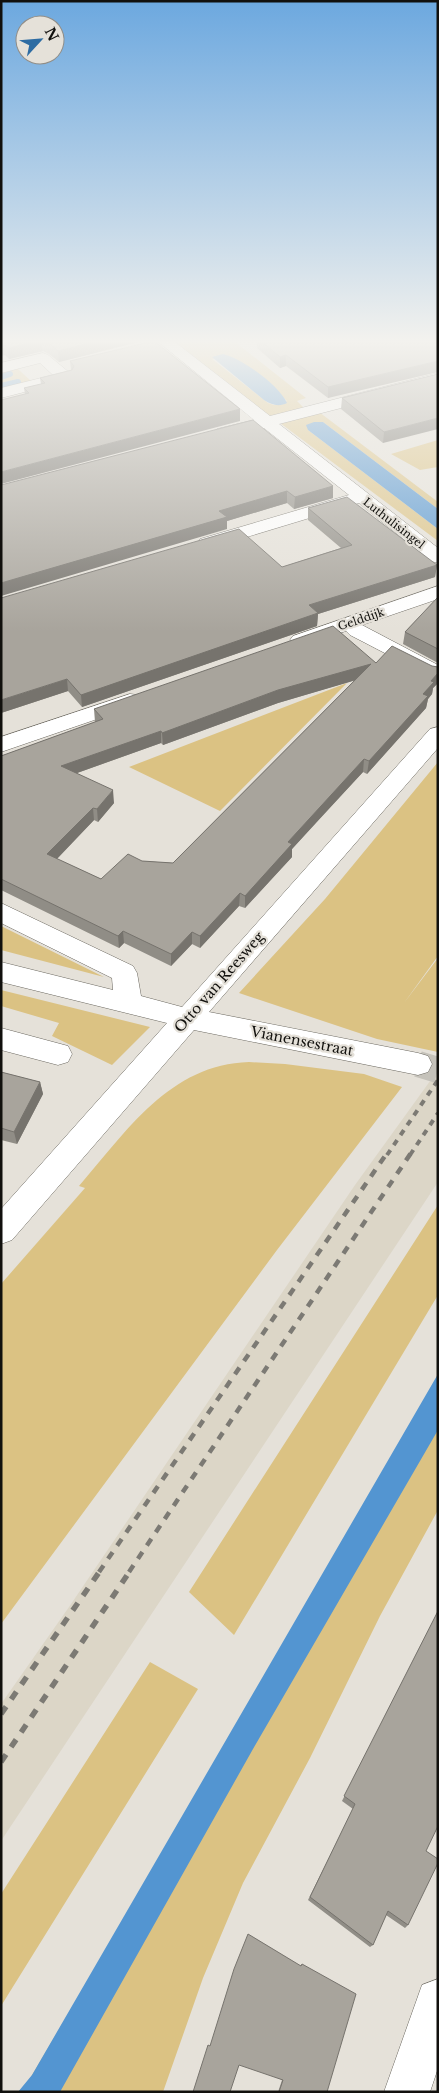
<svg xmlns="http://www.w3.org/2000/svg" width="439" height="2093" viewBox="0 0 439 2093" font-family="'Libre Baskerville',serif">
<style>
.built{fill:#dcd6c7}
.green{fill:#dbc283;fill-rule:evenodd}
.water{fill:#5395d1}
.lines{fill:none;stroke-linecap:round;stroke-linejoin:round}
.stream{stroke:#5395d1;stroke-width:6}
.minor-tunnel{stroke:#c5c2ba;stroke-width:26;stroke-dasharray:26 13;stroke-linecap:butt}
.minor-casing{stroke:#6b6860;stroke-width:1}
.minor{fill:#fff;fill-rule:evenodd}
.rail-far2{stroke:#7c7a74;stroke-width:4;stroke-dasharray:6 6;stroke-linecap:butt}
.rail-far1{stroke:#7c7a74;stroke-width:4.5;stroke-dasharray:8 8;stroke-linecap:butt}
.rail{stroke:#7c7a74;stroke-width:5.5;stroke-dasharray:9 9;stroke-linecap:butt}
.wall{fill:#908d86;fill-rule:evenodd}
.shaded-wall{fill:#76736d}
.building{fill:#a8a49c;stroke:#76736d;fill-rule:evenodd}
.labels{text-anchor:middle;stroke-width:4.5;stroke-linejoin:round;paint-order:stroke}
.far-street-label{font-size:11px;fill:#11100d;stroke:#e5e1d9}
.street-label{font-size:14px;fill:#11100d;stroke:#e5e1d9}
</style>
<rect width="100%" height="100%" fill="#e5e1d9"/>
<path class="built" d="M438,1070V1182L1,1841V1704L69,1607L355,1185Z"/>
<path class="green" d="M197,339H224L229,343L234,341L306,398L297,401L305,409L269,417L178,346L179,343ZM229,356L258,374L287,401L274,405L268,403L212,359Z
M18,369L32,382L1,389V373Z
M319,412L438,502V509L323,422L308,430L438,529V541L280,423Z
M438,440V467L420,470L391,454Z
M347,683L220,811L129,767Z
M438,762V956L404,1003L438,958V1052L377,1039L239,993L325,899Z
M1,926L104,977L1,950Z
M1,990L150,1027L112,1065L52,1036L59,1023L1,1006Z
M249,1062L285,1064L364,1074L402,1087L277,1250L1,1624V1284L85,1188L79,1186C126,1132 170,1064 249,1062Z
M438,1205V1295L234,1635L189,1592Z
M438,1388V1510L380,1616L310,1758L243,1883L203,1978L163,2092H22Z
M150,1662L198,1689L1,2006V1894Z"/>
<path class="water" d="M223,354C241,358 279,385 287,403C279,407 272,405 264,400L212,357Z
M314,422H323L438,509V529L308,430L306,425Z
M438,1374V1430L253,1749L60,2092H18L32,2075Z"/>
<g class="lines">
<path class="stream" d="M1,377L10,374
M1,386L18,382"/>
<path class="minor-tunnel" d="M418,1064L438,1070"/>
<defs>
<path id="minor" d="M155,339H171L270,416L438,373V383L279,424L438,548V563L431,561L359,503L214,547L207,549L200,547L198,543L200,539L349,495L264,428L223,438L217,437L215,433L217,429L254,420Z
M43,353L48,355L71,374L73,377L71,380L1,398V388L53,375L40,363L1,373V363Z
M438,586V599L362,625L438,665V679L431,677L350,635L346,631L300,646L293,644L290,640L293,636Z
M130,694L138,695L141,700L138,705L1,752V737Z
M438,727V748L209,1012L418,1053L428,1056L432,1064L428,1072L418,1075L194,1030L12,1240L1,1244V1209L167,1023L1,982V962L113,990L112,978L1,923V903L133,966L137,973L141,996L182,1007L430,729Z
M1,1028L68,1046L72,1054L68,1062L58,1065L1,1050Z
M438,1979V2068L430,2092H384L422,1985Z"/>
</defs>
<use href="#minor" class="minor-casing"/>
<use href="#minor" class="minor"/>
<path class="rail-far2" d="M387,1155L438,1080
M410,1155L438,1113"/>
<path class="rail-far1" d="M99,1572L387,1153
M129,1572L411,1153"/>
<path class="rail" d="M1,1714L100,1571
M1,1762L130,1571"/>
</g>
<path class="wall" d="M1,339H142V341L59,362L49,354L43,351L9,359L5,355Z
M251,339H438L328,398L286,366L280,368L257,348V343Z
M70,361L240,421L25,394L24,388L41,384L40,378L71,370Z
M438,374L383,443L341,409L342,398Z
M1,485L333,486V498L294,509L287,503L227,521V529Z
M308,508L437,565L435,577L318,614L317,626L82,707L68,691L1,713L282,567L341,548L308,520Z
M438,597V663L403,644L405,632Z
M376,663L438,673V683L433,688L432,694L428,699L426,708L367,774L363,772L320,818L292,849V857L245,908L239,906L200,948L192,944L171,966L124,943L119,948L1,890V756L95,722L94,709ZM355,680L173,863L142,861L101,879L57,859L94,820L98,822L114,803L77,773L161,743L163,745L278,703Z
M1,1072L40,1082L43,1094L17,1144L1,1140Z
M438,1611L426,1851L408,1925L405,1928L386,1915L373,1945L370,1947L308,1900L353,1809L342,1801Z
M302,1964L327,2092H278L282,2080L210,2046Z"/>
<path class="shaded-wall" d="M105,339H142V341L59,362L58,351Z
M41,340L43,351L9,359L8,348Z
M3,344L5,355L1,356V345Z
M286,355V366L280,368V357Z
M438,361V372L328,398V387Z
M240,409V421L1,484V472Z
M438,418V429L383,443L384,432Z
M333,486V498L294,509L295,497Z
M287,491V503L227,521V529L1,596V583L219,511Z
M437,565L435,577L318,614L317,626L82,707L81,695L309,605Z
M371,664L370,676L278,703L163,745L162,733L278,690Z
M438,673V683L433,688L432,694L428,699L426,708L367,774L369,761L423,694L431,681Z
M67,679L68,691L1,713V700Z
M161,731V743L63,778L61,766Z
M364,759L363,772L292,849V857L245,908V896L288,842Z
M113,790L114,803L98,822L97,809Z
M93,808L94,820L49,867L47,854Z
M240,893L239,906L200,948V936Z
M123,931L124,943L119,948L118,936Z
M192,932V944L171,966V954Z
M40,1082L43,1094L17,1144L14,1132Z"/>
<path class="building" d="M1,339H105L58,351L48,342L41,340L8,348L3,344L1,345Z
M259,339H438V361L328,387L286,355L280,357Z
M154,341L240,409L1,472V400L29,393L24,388L45,383L40,378L72,370L74,366L70,361Z
M438,374V418L384,432L342,398Z
M253,420L333,486L295,497L287,491L219,511L227,517L1,583V485Z
M347,497L437,565L309,605L318,613L81,695L67,679L1,700V598L239,529L282,567L352,545L308,508Z
M438,597V649L405,632Z
M333,626L376,663L392,646L432,666L438,667V673L431,681L434,682L423,694L428,696L369,761L364,759L321,806L288,842L292,844L245,896L240,893L200,936L192,932L171,954L123,931L118,936L1,879V756L103,719L94,709ZM371,664L173,863L142,861L128,854L101,879L47,854L93,808L97,809L113,790L61,766L161,731L162,733L278,690Z
M1,1072L40,1082L14,1132L1,1128Z
M438,1611V1826L426,1851L438,1859V1863L408,1925L388,1911L373,1945L310,1897L355,1804L344,1796Z
M248,1934L301,1966L302,1964L356,1994L327,2092H279L283,2080L239,2065L230,2092H193L208,2045L210,2046L234,1969Z"/>
<linearGradient id="sky" x2="0" y2="1"><stop stop-color="#6ca8df"/><stop offset="0.54" stop-color="#f3f2ee"/><stop offset="1" stop-color="#f3f2ee" stop-opacity="0"/></linearGradient>
<rect width="439" height="632" fill="url(#sky)"/>
<g class="labels">
<g class="far-street-label">
<text transform="translate(394 523) rotate(38)" y="4">Luthulisingel</text>
<text transform="translate(361 619) rotate(-19)" y="4">Gelddijk</text>
</g>
<g class="street-label">
<text transform="translate(219 982) rotate(-49)" y="5">Otto van Reesweg</text>
<text transform="translate(302 1041) rotate(11)" y="5">Vianensestraat</text>
</g>
</g>
<rect width="439" height="2093" fill="none" stroke="#11100d" stroke-width="5"/>
<g transform="translate(40 40) rotate(64)"><circle r="24" fill="#e5e1d9" stroke="#908d87"/>
<path d="M0-4L9 19L0 12L-9 19Z" fill="#2d6ca3"/>
<text y="-8" font-size="14" font-weight="bold" text-anchor="middle" fill="#11100d">N</text>
</g>
</svg>
